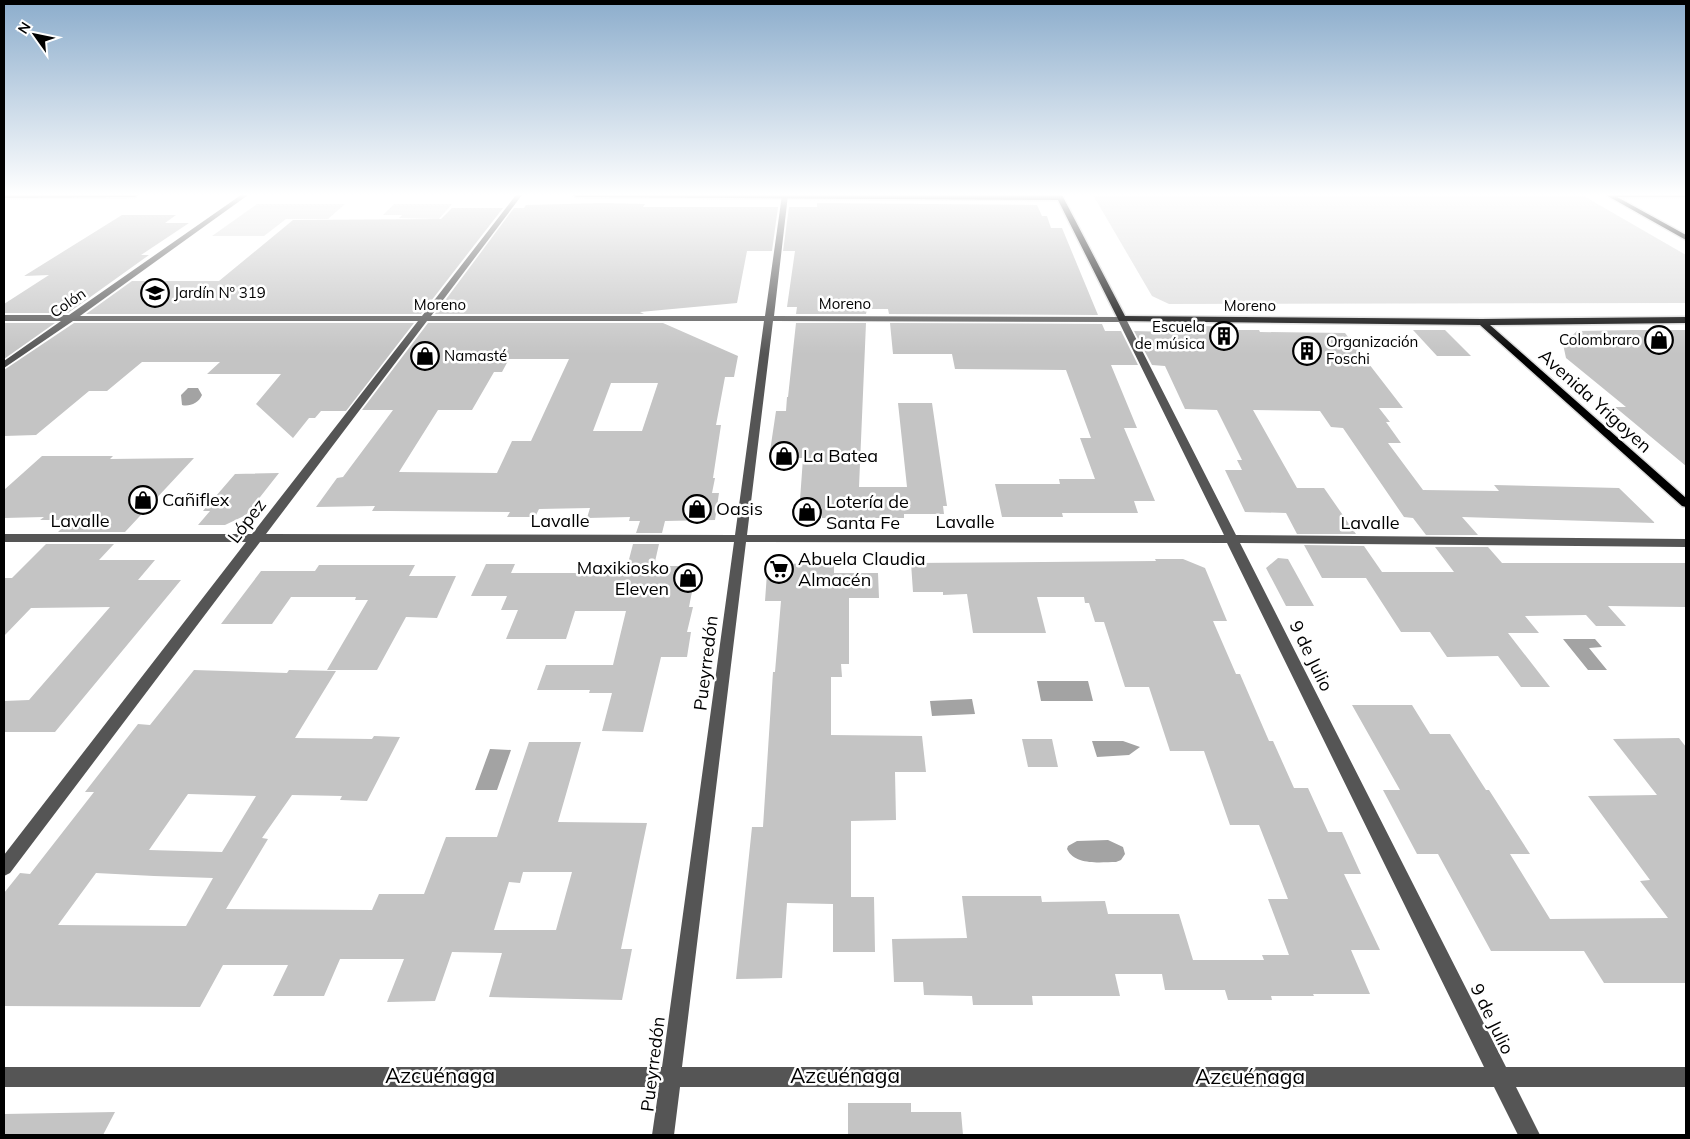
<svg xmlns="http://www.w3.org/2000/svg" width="1690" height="1139" viewBox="0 0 1690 1139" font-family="Mulish,sans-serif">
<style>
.green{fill:#dcdcdc}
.water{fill:#a3a3a3}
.building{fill:#c4c4c4;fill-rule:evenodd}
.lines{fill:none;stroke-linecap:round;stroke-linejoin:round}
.major-casing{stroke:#dbdbdb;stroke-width:3}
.minor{fill:#555;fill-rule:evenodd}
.major{fill:#000;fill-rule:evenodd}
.labels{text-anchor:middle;stroke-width:5;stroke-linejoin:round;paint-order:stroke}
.far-poi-label{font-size:15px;fill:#000;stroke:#fff;text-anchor:start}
.far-street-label{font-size:15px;fill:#000;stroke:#fff}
.street-label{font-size:18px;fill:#000;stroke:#fff}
.poi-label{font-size:18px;fill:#000;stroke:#fff;text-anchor:start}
.near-street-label{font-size:21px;fill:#000;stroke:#fff}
</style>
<rect width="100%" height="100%" fill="#fff"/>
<path class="green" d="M1093,195H1582L1686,255V303L1169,304L1152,296Z
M257,204H345L328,219H286L264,236H212Z
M394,204H452L439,219L399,218L402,215H383Z"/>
<path class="water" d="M188,388H198L202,395C199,403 189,407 182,405L181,395Z
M1563,639H1595L1602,647L1589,648L1607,670H1588Z
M1037,681H1088L1093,701H1041Z
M972,699L975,714L932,716L930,701Z
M1092,741H1123L1140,747L1129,755L1097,757Z
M490,749L511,750L497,790H475Z
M1108,840L1123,847L1125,854L1121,860L1116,862C1101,862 1075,866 1067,849L1068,846L1077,841Z"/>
<path class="building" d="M603,203L645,204L643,207H778L772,251H747L737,303L640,312L644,314H435L514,208H524L526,205Z
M817,203L1037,205L1042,216H1047L1051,228H1062L1098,315L889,314L888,309H867L866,314H796L797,307H787L795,251H783L789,207H817Z
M452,208H503L421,314H86L132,281H219L293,220L441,219Z
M122,215H176L165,223H189L141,255H149L68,313H4V304L49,275L24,276Z
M4,323H55L4,359Z
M74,323H414L346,411H321L315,418H309L293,438L256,404L281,374H207L220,362H142L107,391H89L36,435L4,436V370Z
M428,323H663L738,356L734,377H725L716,425H721L713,478H715L712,493H719L715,520L665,521L662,533H636L640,521H629L630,517L587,518L590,508L539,509L535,517H507L510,512L389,511H372L375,506L316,507L337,478L343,477L393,410H362ZM509,359H569L531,441H512L497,473L399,472L438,410H472L494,372H502ZM611,383H658L642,431H593Z
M796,323H866L859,487H907L898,403H932L947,506H943L944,514H904V518H822V514H799L803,458H769L776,411H786L787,397H788Z
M890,323L1102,324L1105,331H1121L1138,365H1111L1137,428H1124L1155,501H1134L1138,513H1062L1063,517H1002L995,484H1060L1059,479H1095L1080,438H1091L1066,370L955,369L952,354H893Z
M1200,326L1237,327L1238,330H1259L1260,332L1345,333L1403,408H1379L1390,422H1386L1401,443H1388L1423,490L1499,491L1494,485L1619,488L1655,523L1462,517L1478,535H1426L1413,518L1404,517L1343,428L1331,427L1320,411L1253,410L1297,488H1324L1356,534H1297L1286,513L1245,512L1225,470H1242L1237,460H1242L1217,410L1185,409L1165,366L1152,365L1134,331L1173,332L1172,329H1201Z
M1413,330H1445L1471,356H1437Z
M1633,330H1686V466L1615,407H1626L1566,358L1563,344L1577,331Z
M42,456H113L110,459L194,458L125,532H58L70,520H40L44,517L4,518V490Z
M279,473L246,515L225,525H198L210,511H203L235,474Z
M46,544H114L99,560H155L138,580H181L55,732H4V701L29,700L110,607L31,608L4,636V578H12Z
M633,544H659L654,566H697L689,607H693L687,632H691L687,657H661L643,732L602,731L612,693H589L590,690H537L546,665H613L626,611H575L566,639H506L518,610H501L507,596H471L486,564H515L511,573H597L598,570L626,571Z
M1304,545L1364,546L1382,572H1454L1435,547H1488L1502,563H1686V607L1608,606L1626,626H1596L1586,615L1525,616L1539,633H1508L1550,687H1521L1498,656L1447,657L1430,632H1401L1366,578H1322Z
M1278,558L1288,559L1314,606H1286L1266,568Z
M1155,559H1183L1205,568L1227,621H1213L1236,674H1240L1269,741H1273L1294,788H1308L1328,832H1342L1361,874H1344L1380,950H1351L1370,994H1313L1314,996H1271L1272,1000H1228L1225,990H1165L1162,974H1115L1120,996H1032L1033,1005H973L972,996L924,995L923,982H894L892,939L967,938L962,896H1041L1042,902L1105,901L1108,914H1179L1193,960H1264L1262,955H1289L1268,899H1288L1259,825H1230L1204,751H1170L1149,687H1125L1104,622H1095L1089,603H1085L1084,597H1037L1046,633H973L967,594L943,595V592H913L911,563L1156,561Z
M834,563V573H878L879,598H849V664H841L842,677H831V735L922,736L926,772H895L896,820L851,821V897H874L875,952H833V904L787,903L782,978L736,979L752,827H763L773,672H775L781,601H765L767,573L778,564Z
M319,565H415L409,576H456L437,618L406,617L377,670H327L368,600H355L356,597H291L272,624H221L261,571H315Z
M194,670L287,673L289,670L336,671L295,738L372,739L374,736L400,737L367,801L340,800L342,796L292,795L262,838L268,839L226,909L372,910L379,894H424L446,837H497L529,742H581L558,822L647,823L621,949H632L622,1000L489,997L502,953L452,952L435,1001L387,1002L404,959H340L324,996H273L288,965H223L200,1007L4,1006V893L20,873L30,874L94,792H85L138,724L150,725ZM188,794L256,796L222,852L149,850ZM523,872H572L556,930H494L509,882L520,883ZM96,873L154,876L213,878L186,926L58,925Z
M1352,705H1412L1430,734H1450L1486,790H1489L1530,854H1510L1550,919L1668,918L1640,881L1650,880L1588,796L1657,795L1613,739L1679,738L1686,747V983H1604L1584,951H1491L1438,854H1417L1383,790H1400Z
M1022,739H1052L1058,767H1028Z
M848,1103H911V1112H961L963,1135H848Z
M115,1112L103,1135H4V1114Z"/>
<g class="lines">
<defs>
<path id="major" d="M4,195H138L135,197L4,198Z
M573,195H1062L1125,316L1482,319L1686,317V323L1490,325L1686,498V507L1682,506L1480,325L1119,321L1058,200L576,197Z
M1606,195H1686V197H1617L1686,235V240Z"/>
</defs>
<use href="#major" class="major-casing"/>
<path class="minor" d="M241,195H248L80,316H422L516,195H522L431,316H765L782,195H788L774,316L1125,317L1236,535L1686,539V547L1240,543L1506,1067H1686V1087H1516L1540,1135H1518L1494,1087H680L674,1135H652L659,1087H4V1067H662L734,542H260L10,873L4,876V855L246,542H4V534H252L418,321H73L4,368V361L61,321H4V315H69ZM427,321H764L735,535L266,534ZM773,321L1119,322L1224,535H747ZM746,542L1227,543L1484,1067H682Z"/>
<use href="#major" class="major"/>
</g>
<linearGradient id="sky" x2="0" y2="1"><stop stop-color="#8cadcc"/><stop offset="0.55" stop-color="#fff"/><stop offset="1" stop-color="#fff" stop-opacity="0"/></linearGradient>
<rect width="1690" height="354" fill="url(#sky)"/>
<defs>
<symbol id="school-ring" viewBox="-11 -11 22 22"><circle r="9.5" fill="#fff" stroke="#000" stroke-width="1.5"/><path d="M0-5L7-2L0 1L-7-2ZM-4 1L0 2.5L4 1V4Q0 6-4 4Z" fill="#000"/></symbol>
<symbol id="building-ring" viewBox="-11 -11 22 22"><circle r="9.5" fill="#fff" stroke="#000" stroke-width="1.5"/><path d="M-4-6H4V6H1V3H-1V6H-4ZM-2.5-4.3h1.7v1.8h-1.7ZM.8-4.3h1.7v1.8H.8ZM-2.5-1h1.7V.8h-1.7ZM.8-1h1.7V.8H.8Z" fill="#000"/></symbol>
<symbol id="shop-ring" viewBox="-11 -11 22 22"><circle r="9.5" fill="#fff" stroke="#000" stroke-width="1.5"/><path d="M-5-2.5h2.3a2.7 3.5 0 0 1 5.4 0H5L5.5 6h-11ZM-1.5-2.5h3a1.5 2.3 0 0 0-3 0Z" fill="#000"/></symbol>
<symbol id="supermarket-ring" viewBox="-11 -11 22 22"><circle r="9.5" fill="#fff" stroke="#000" stroke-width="1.5"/><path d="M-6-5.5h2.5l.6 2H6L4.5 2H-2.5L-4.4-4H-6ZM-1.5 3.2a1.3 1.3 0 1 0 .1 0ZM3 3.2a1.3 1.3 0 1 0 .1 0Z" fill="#000"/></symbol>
</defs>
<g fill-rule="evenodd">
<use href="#school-ring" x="139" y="277" width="32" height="32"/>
<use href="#building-ring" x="1208" y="320" width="32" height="32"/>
<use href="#shop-ring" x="1643" y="324" width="32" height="32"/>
<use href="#building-ring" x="1291" y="335" width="32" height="32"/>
<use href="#shop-ring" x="409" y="340" width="32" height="32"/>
<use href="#shop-ring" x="768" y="440" width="32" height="32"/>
<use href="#shop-ring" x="127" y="484" width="32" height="32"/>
<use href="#shop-ring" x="681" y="493" width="32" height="32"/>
<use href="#shop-ring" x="791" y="496" width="32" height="32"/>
<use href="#supermarket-ring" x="763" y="553" width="32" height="32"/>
<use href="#shop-ring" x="672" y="562" width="32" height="32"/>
</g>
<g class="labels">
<g class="far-poi-label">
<text x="174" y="298">Jardín Nº 319</text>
<text x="1205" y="332" text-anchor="end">Escuela<tspan x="1205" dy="17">de música</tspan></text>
<text x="1640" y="345" text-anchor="end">Colombraro</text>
<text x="1326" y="347">Organización<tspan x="1326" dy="17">Foschi</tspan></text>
<text x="444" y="361">Namasté</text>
</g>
<g class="far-street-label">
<text transform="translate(68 303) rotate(-35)" y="5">Colón</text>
<text x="845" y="309">Moreno</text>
<text x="440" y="310">Moreno</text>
<text x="1250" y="311">Moreno</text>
</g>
<g class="street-label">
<text transform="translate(1595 401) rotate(42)" y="6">Avenida Yrigoyen</text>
<text x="80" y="527">Lavalle</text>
<text transform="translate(247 521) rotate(-53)" y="6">López</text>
<text x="560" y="527">Lavalle</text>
<text x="965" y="528">Lavalle</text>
<text x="1370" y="529">Lavalle</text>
<text transform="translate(1311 656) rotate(64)" y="6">9 de Julio</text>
<text transform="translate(706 663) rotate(-83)" y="6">Pueyrredón</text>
<text transform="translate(1492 1019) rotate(64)" y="6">9 de Julio</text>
<text transform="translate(653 1064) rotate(-83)" y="6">Pueyrredón</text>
</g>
<g class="poi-label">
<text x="803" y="462">La Batea</text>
<text x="162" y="506">Cañiflex</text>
<text x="826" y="508">Lotería de<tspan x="826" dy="21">Santa Fe</tspan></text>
<text x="716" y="515">Oasis</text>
<text x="798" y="565">Abuela Claudia<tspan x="798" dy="21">Almacén</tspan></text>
<text x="669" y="574" text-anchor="end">Maxikiosko<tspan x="669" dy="21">Eleven</tspan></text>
</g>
<g class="near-street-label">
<text x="440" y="1083">Azcuénaga</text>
<text x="845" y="1083">Azcuénaga</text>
<text x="1250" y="1084">Azcuénaga</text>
</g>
</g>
<rect width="1690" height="1139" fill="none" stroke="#000000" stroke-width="10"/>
<g transform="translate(35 35) rotate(303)" stroke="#ffffff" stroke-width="4" paint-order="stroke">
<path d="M0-4L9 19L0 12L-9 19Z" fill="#000000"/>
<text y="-8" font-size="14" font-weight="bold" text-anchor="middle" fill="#000000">N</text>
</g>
</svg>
